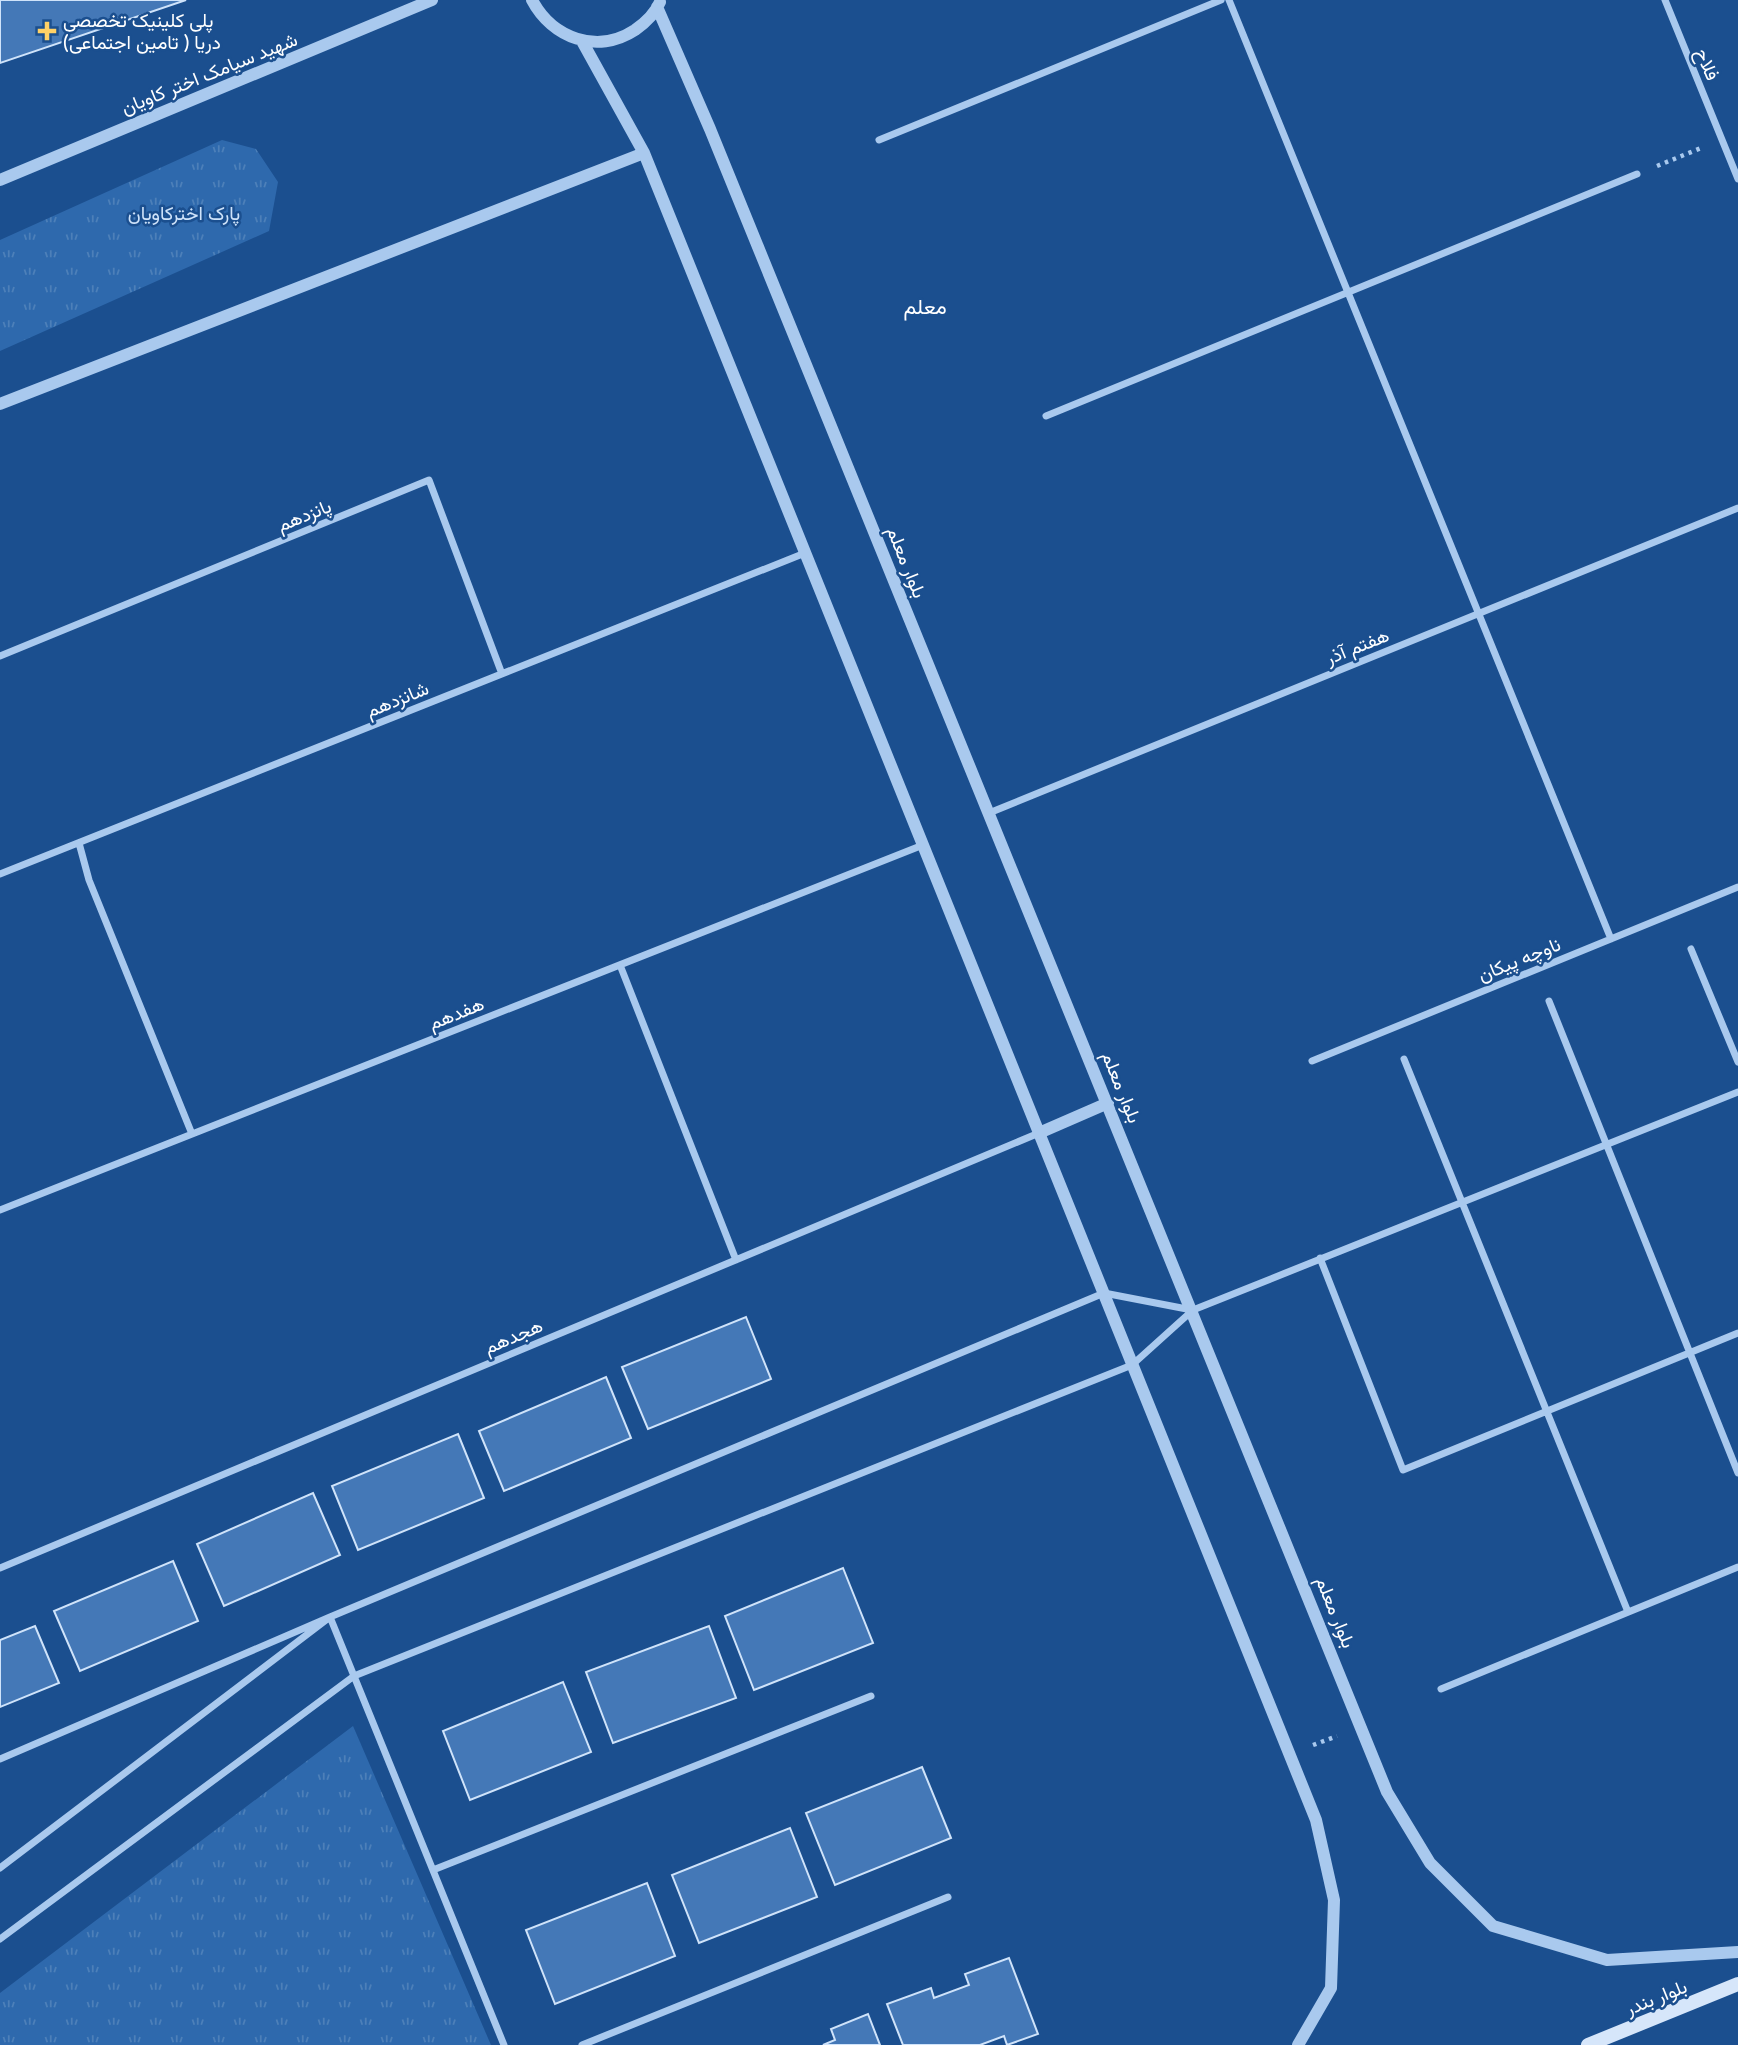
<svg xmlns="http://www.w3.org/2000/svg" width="1738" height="2045" viewBox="0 0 1738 2045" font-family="'Varela Round',Vazirmatn,sans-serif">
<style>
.park{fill:url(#park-tufts)}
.building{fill:#4478b7;stroke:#cfe3fa;stroke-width:2}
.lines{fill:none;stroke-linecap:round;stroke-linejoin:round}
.path{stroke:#a9c9ee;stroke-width:4.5;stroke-dasharray:3.5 5;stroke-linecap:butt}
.minor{stroke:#a9c9ee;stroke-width:7}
.tertiary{stroke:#a9c9ee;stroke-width:12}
.secondary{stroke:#d6e6fa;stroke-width:14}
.poi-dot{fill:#ffd166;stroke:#1b4f8f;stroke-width:2.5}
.labels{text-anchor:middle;stroke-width:5;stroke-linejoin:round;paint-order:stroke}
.poi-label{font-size:19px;fill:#fff;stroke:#1b4f8f;text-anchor:start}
.street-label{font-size:19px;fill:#fff;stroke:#1b4f8f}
.park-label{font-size:19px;fill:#cfe3fa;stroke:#1b4f8f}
.neighbourhood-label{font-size:21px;fill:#fff;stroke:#1b4f8f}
</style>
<defs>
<pattern id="park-tufts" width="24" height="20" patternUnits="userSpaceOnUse" patternTransform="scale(1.75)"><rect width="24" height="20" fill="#2e69ad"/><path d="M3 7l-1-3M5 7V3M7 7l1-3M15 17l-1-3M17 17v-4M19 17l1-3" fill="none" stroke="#4d80b9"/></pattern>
</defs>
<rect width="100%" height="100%" fill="#1b4f8f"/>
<path class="park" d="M222,140L256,149L278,182L269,231L0,351V240Z
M353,1726L491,2045H0V1993Z"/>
<path class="building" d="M0,0H186L0,63Z
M746,1317L771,1379L648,1429L622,1367Z
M606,1377L631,1438L504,1491L479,1431Z
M458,1434L484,1498L358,1550L332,1486Z
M313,1493L340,1555L224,1606L197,1544Z
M173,1561L198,1621L80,1671L54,1611Z
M843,1568L873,1643L754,1690L725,1616Z
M35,1626L59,1683L0,1707V1640Z
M709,1626L736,1698L613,1743L586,1672Z
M563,1682L591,1752L470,1800L443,1731Z
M922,1767L951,1838L835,1885L806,1813Z
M790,1828L817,1897L699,1943L672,1875Z
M647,1883L675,1956L555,2004L526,1930Z
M1009,1958L1038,2034L1007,2045L1004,2036L980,2045H903L887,2004L931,1988L934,1998L969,1985L965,1974Z
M868,2014L880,2045H823L835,2040L831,2029Z"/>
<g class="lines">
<path class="path" d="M1657,166L1701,148
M1313,1745L1337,1736"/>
<path class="minor" d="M1229,0L1611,939
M1665,0L1738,179
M879,140L1221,0
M1046,416L1637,174
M0,656L429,480L502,674
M989,813L1738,508
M79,843L89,880L192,1134
M0,874L805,553
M1691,949L1738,1062
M620,965L736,1260
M1549,1001L1738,1473
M1404,1059L1628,1612
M1312,1061L1738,887
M0,1210L923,845
M1320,1258L1403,1470L1738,1333
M0,1568L1039,1133
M1441,1689L1738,1567
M0,1759L330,1617L504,2045
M0,1868L330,1617L1104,1293L1192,1310
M433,1870L871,1696
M0,1939L354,1676L1132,1365L1193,1310L1738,1092
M582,2045L948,1897"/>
<path class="tertiary" d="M532,0C552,38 597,55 635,30C645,23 655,14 660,2
M657,7L710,129L1387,1792L1430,1863L1493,1926L1607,1960L1738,1952
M582,41L644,153L1316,1820L1334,1900L1331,1988L1298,2045
M0,180L432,0
M0,404L644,153
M1039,1133L1108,1103"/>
<path class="secondary" d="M1588,2045L1738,1984"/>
</g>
<path class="poi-dot" d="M43.5 20.5h7v7h7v7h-7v7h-7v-7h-7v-7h7z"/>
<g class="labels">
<g class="poi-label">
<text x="63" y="27">پلی کلینیک تخصصی<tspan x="63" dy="22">دریا ( تامین اجتماعی)</tspan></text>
</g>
<g class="street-label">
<text transform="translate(1708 64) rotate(68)" y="7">فلاح</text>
<text transform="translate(209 73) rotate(-22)" y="7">شهید سیامک اختر کاویان</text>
<text transform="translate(304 515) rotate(-22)" y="7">پانزدهم</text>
<text transform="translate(907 562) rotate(68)" y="7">بلوار معلم</text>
<text transform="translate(1357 646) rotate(-22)" y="7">هفتم آذر</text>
<text transform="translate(397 699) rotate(-22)" y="7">شانزدهم</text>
<text transform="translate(1519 959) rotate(-22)" y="7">ناوچه پیکان</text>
<text transform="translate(456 1013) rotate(-22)" y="7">هفدهم</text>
<text transform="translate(1122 1087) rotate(68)" y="7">بلوار معلم</text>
<text transform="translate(513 1336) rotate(-23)" y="7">هجدهم</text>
<text transform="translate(1336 1612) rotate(68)" y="7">بلوار معلم</text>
<text transform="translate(1656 1997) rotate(-22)" y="7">بلوار بندر</text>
</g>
<g class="park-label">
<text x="184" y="220">پارک اخترکاویان</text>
</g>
<g class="neighbourhood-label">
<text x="925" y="314">معلم</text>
</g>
</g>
</svg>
